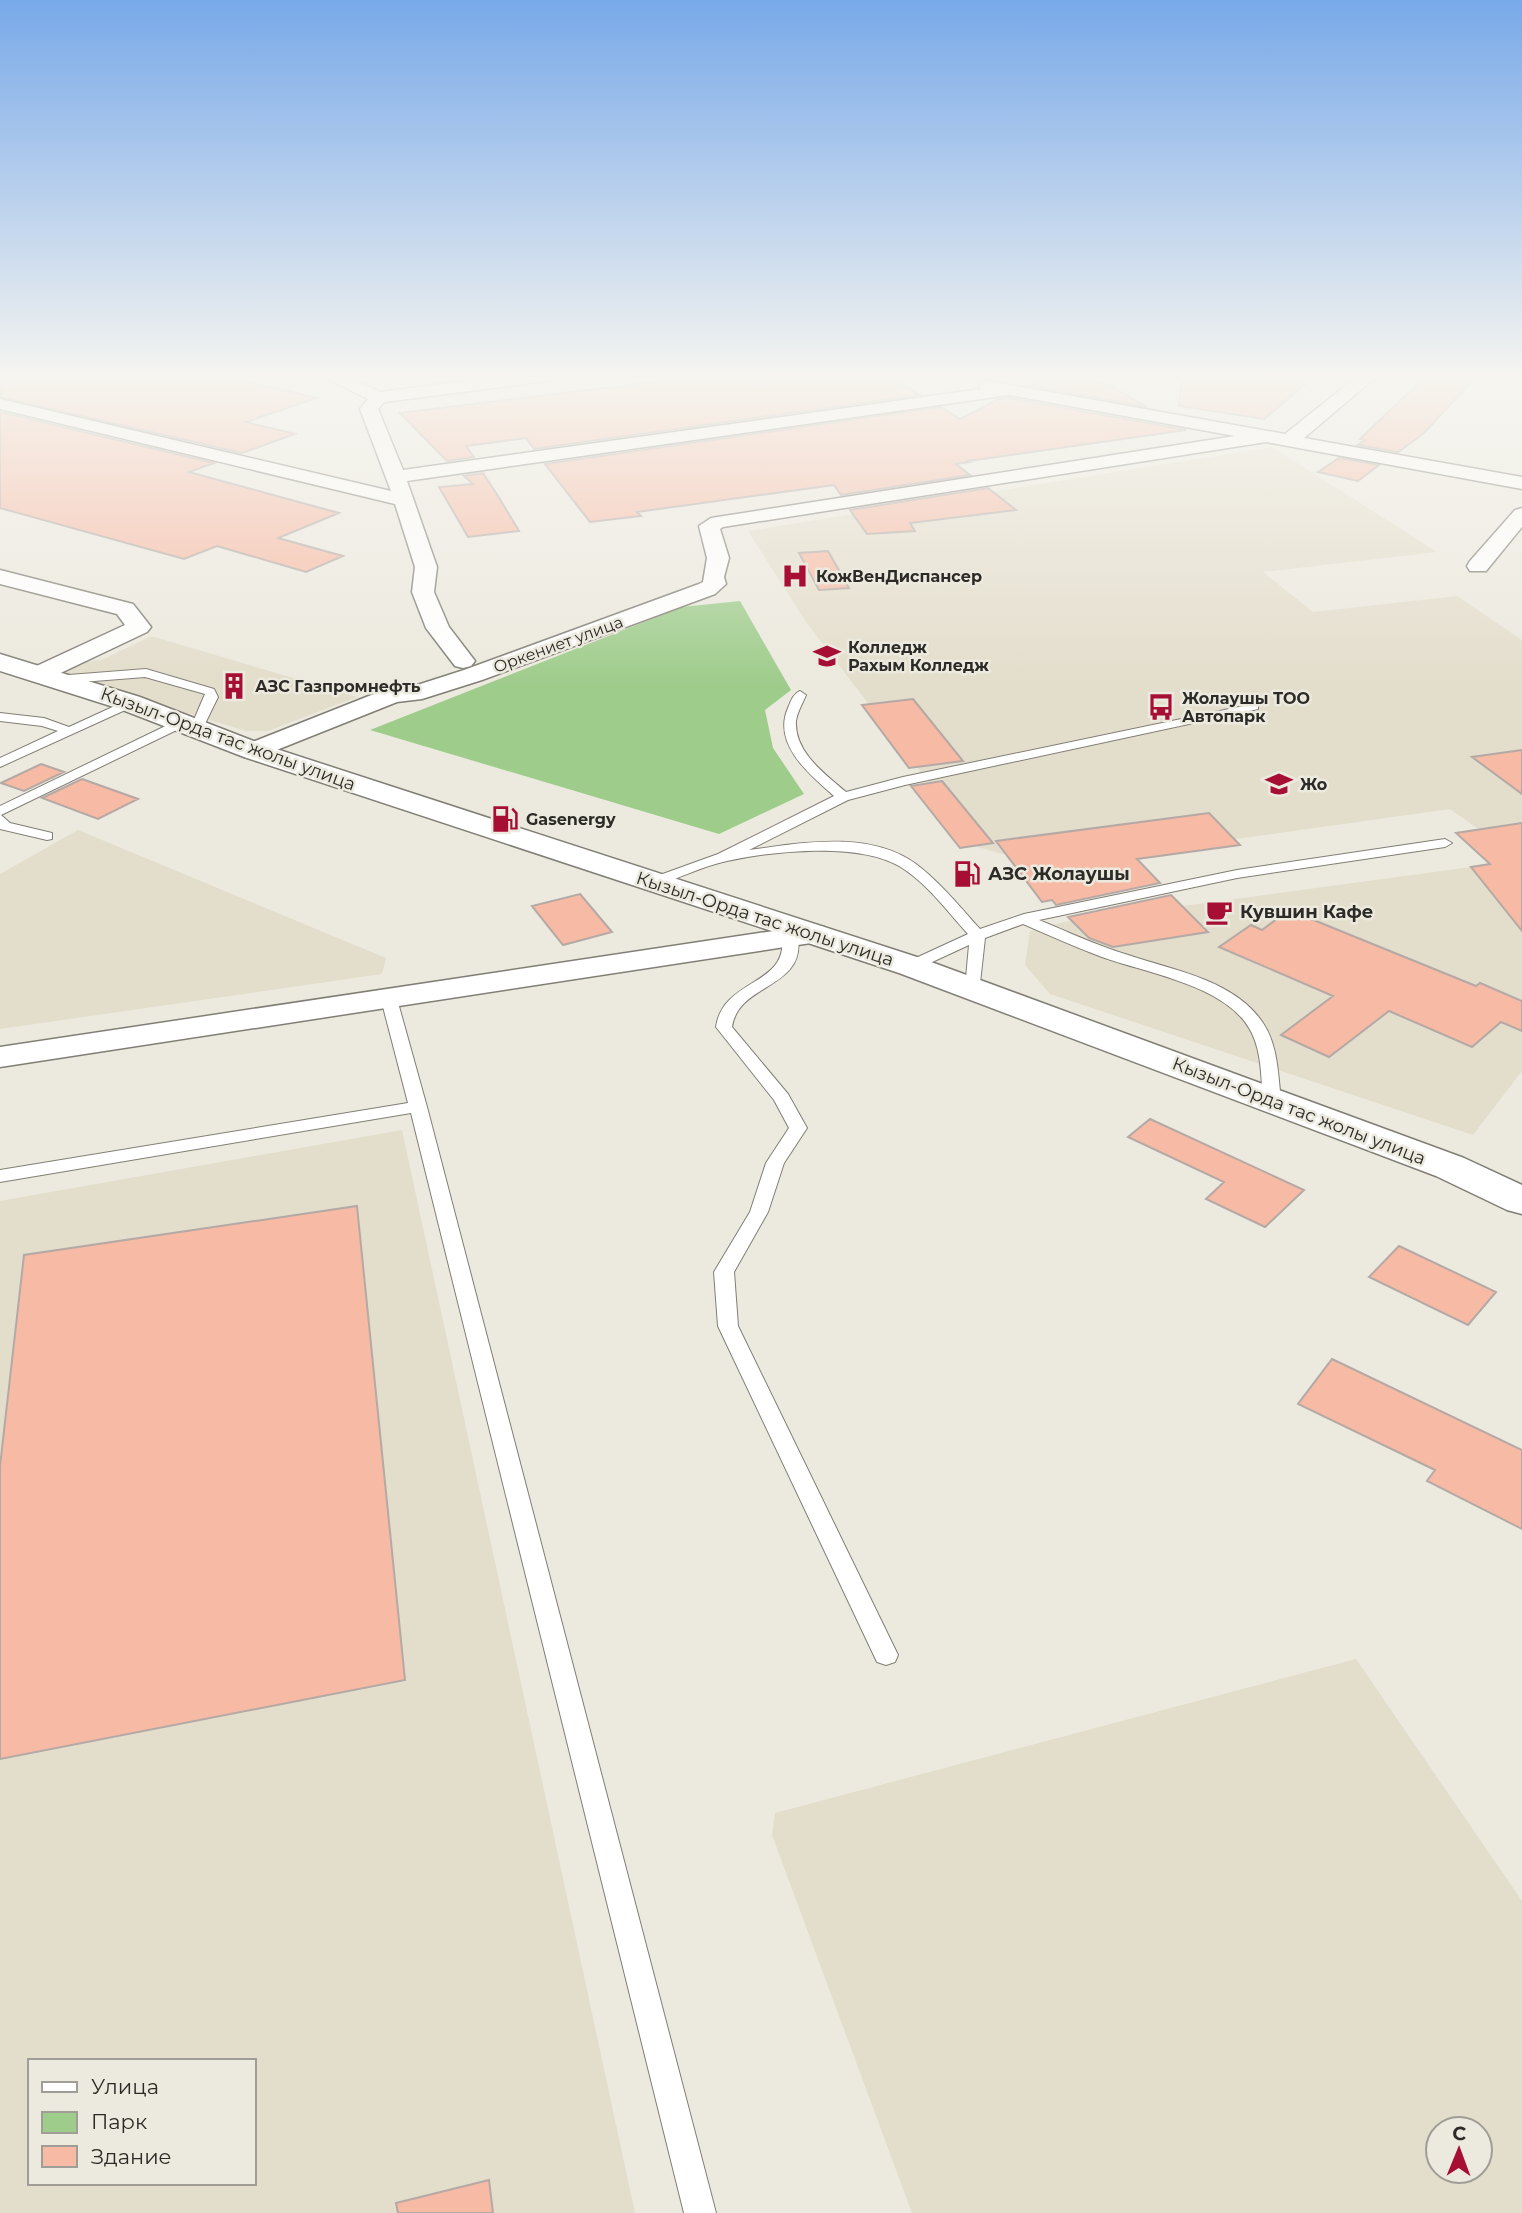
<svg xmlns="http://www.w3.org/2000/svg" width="1522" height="2213" viewBox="0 0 1522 2213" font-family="Montserrat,sans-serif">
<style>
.built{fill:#e3ddcb;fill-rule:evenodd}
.green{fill:#9ecc8b}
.building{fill:#f7baa4;stroke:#b4a9a5;stroke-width:2}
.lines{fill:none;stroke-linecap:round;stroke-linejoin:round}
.service-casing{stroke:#817e75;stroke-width:2}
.minor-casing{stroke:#817e75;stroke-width:3}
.primary-casing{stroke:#817e75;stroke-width:3}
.service{fill:#fff;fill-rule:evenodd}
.minor{fill:#fff;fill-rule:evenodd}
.primary{fill:#fff;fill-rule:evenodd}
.labels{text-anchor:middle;stroke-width:5;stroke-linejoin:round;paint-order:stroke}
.far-poi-label{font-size:16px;font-weight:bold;fill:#2c2b27;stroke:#ece9de;text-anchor:start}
.far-street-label{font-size:16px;fill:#2c2b27;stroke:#ece9de}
.street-label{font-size:18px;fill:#2c2b27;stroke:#ece9de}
.poi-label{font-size:18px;font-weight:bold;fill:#2c2b27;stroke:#ece9de;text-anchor:start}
</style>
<rect width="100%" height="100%" fill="#ece9de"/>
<path class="built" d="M1272,447L1437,552L1263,572L1313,612L1457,596L1522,640V823L1480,830L1450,809L1044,866L978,847L806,622L748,531Z
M151,636L357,697L268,731H246L23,663H81L104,659Z
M78,830L386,958L382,974L0,1029V874Z
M1471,867L1522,931V1071L1473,1135L1050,994L1025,965L1030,931L1064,922Z
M402,1130L635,2213H0V1201ZM30,2061H254V2183H30Z
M1356,1659L1522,1901V2213H912L772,1835L775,1813ZM1438,2129H1480V2171H1438Z"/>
<path class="green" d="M740,601L791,690L765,710L773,748L804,794L719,834L370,730L682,607Z"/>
<path class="building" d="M0,376H225L317,398L246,422L295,434L242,453L0,397Z
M702,376H862V383L892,379L920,395L534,449L526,438L466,446L474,457L447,461L400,413Z
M1044,376H1064L1109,385L1147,407L1027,385Z
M1182,376H1315L1264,419L1179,406Z
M1426,376H1477L1423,434L1398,452L1358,445L1365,440L1360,439Z
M1009,398L1186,430L968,461L970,462L956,464L970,475L841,495L834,485L637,512L641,516L590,522L545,464L941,407L960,419L999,399Z
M0,412L214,463L189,472L339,513L278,538L343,556L306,572L217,546L184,559L0,508Z
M1339,458L1379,465L1358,481L1318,472Z
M483,473L498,496L519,531L468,537L439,487L473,484L464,476Z
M988,488L1016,510L910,523L915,531L867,534L850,510Z
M828,551L849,588L819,590L799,553Z
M913,699L963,761L909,768L862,705Z
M1522,750V794L1472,757Z
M41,764L64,772L24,791L1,783Z
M82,779L138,799L98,819L42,798Z
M942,781L993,843L960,848L911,786Z
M1209,813L1240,845L1137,859L1160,883L1056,905L1052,900L1042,902L996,841Z
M1522,823V931L1471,867L1490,864L1456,833Z
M580,894L612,932L563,945L532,906Z
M1171,895L1208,932L1113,947L1089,938L1068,917Z
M1289,910L1476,986L1480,983L1522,1001V1031L1501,1022L1472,1047L1389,1011L1329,1057L1281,1035L1333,996L1219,947L1251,925L1262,930Z
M1150,1119L1304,1190L1265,1227L1206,1199L1224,1182L1128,1137Z
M357,1206L405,1680L0,1759V1466L24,1255Z
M1399,1246L1496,1292L1468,1325L1369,1277Z
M1332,1359L1522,1450V1529L1427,1481L1435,1470L1298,1404Z
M489,2180L493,2213H398L396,2203Z"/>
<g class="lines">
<defs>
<path id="service" d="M146,669L214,689L218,697L201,732H191L190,729L205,694L145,677L56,684L50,680L56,676Z
M800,691L806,695C803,703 797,712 796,721C794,752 825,774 846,792L903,777L1258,703V709L1254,710L905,785L848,800L749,850C802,843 869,830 916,864C940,882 960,907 980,929L1024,914L1237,870L1445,839L1452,843L1445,847L1237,878L1039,920C1068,932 1096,945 1125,954C1171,970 1234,979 1263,1023C1278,1045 1278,1075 1281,1101L1272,1106L1263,1101C1261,1077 1262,1049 1249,1028C1224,985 1146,973 1102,957C1075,947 1049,935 1023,924L985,938L979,992H967L965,989L969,945L917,969H905L903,966L905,963L968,934C947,911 926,882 899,866C858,842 772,851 727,861C703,866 679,878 656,886H646L644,883L646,880L718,854L834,796C810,775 772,744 788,708C791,701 793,694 800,691Z
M130,699L134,700V706L0,767V758L58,731L42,726L0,721V713L44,718L69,727Z
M180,719L186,723L185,726L1,815L10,823L52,833V839L47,840L0,829V806Z
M790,933L798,938C805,989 738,983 732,1027L788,1094L807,1128L784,1163L768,1212L734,1272L738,1326L898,1655L895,1662L886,1665L877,1662L718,1326L714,1272L750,1212L766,1163L789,1128L774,1100L716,1027C723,978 788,986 782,938Z
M389,994L397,999L427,1107L716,2213H684L411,1113L0,1182V1170L408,1103L381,999Z"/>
<path id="minor" d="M322,376H345L381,392L505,376H556L548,381L384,402L378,409L403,470L981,389L979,386L982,382L988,381L1285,434L1358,376H1377L1304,438L1522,477V489L1266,442L723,527L720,529L729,558L724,577L726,584L715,594L482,680L422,699L397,702L254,759L245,757L241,751L245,745L384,690L411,687L464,670L699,584L703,582L707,558L699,526L711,518L1235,436L1009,395L407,481L437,567L434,592L449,627L475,661L471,666L463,668L455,666L426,628L412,592L415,567L395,504L0,409V399L391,491L360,409L368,399Z
M1522,508V527L1486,571H1470L1467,566L1470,561L1515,510Z
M0,570L133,604L151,627L147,632L48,679L39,681L30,679L27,674L30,669L125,625L117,614L0,584Z
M813,925L824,927L828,934L824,941L0,1067V1047Z"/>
<path id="primary" d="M0,654L140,697L264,745L923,959L1464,1158L1522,1185V1214L1507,1210L1436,1176L899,973L244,757L120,709L0,671Z"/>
</defs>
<use href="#service" class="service-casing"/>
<use href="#minor" class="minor-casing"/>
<use href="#primary" class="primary-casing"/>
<use href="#service" class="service"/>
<use href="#minor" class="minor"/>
<use href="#primary" class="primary"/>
</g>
<linearGradient id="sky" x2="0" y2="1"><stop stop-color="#78a9e9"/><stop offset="0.55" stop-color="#f6f5f0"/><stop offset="1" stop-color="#f6f5f0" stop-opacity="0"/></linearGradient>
<rect width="1522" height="686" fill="url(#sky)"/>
<defs>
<symbol id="hospital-bare" viewBox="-9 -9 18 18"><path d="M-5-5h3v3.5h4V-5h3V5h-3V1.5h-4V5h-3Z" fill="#a70e34" stroke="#ece9de" stroke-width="2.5" paint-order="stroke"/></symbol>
<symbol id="university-bare" viewBox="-9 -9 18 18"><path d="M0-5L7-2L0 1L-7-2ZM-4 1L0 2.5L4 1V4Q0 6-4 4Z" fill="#a70e34" stroke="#ece9de" stroke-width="2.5" paint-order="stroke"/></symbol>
<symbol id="building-bare" viewBox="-9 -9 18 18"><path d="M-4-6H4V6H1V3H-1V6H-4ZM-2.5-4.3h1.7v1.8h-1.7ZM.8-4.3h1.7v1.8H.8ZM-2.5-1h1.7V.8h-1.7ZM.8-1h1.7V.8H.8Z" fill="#a70e34" stroke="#ece9de" stroke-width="2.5" paint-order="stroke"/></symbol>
<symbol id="bus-bare" viewBox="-9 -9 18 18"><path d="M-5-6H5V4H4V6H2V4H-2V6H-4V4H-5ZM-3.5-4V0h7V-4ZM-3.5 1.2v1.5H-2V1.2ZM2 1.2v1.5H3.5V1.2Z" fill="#a70e34" stroke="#ece9de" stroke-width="2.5" paint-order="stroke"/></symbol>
<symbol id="school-bare" viewBox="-9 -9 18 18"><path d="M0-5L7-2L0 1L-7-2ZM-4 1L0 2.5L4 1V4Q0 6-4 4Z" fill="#a70e34" stroke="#ece9de" stroke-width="2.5" paint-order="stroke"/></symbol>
<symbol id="fuel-bare" viewBox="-9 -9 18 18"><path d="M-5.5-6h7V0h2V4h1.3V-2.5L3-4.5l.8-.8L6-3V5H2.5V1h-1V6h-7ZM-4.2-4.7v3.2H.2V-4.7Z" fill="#a70e34" stroke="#ece9de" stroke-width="2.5" paint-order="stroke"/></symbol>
<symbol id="cafe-bare" viewBox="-9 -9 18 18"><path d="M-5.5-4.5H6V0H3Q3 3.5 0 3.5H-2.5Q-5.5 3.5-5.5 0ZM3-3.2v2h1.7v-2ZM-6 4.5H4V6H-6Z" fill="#a70e34" stroke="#ece9de" stroke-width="2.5" paint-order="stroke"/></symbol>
</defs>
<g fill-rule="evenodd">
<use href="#hospital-bare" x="776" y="557" width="38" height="38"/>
<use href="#university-bare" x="808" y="637" width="38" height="38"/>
<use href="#building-bare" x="215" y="667" width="38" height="38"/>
<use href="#bus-bare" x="1142" y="688" width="38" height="38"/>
<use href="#school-bare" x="1260" y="765" width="38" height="38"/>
<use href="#fuel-bare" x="486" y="800" width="38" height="38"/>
<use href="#fuel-bare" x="948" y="855" width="38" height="38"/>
<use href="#cafe-bare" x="1200" y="893" width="38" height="38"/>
</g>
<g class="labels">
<g class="far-poi-label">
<text x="816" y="582">КожВенДиспансер</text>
<text x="848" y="653">Колледж<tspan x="848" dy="18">Рахым Колледж</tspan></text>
<text x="255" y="692">АЗС Газпромнефть</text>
<text x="1182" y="704">Жолаушы ТОО<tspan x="1182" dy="18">Автопарк</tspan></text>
<text x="1300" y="790">Жо</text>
<text x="526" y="825">Gasenergy</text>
</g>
<g class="far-street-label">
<text transform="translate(558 644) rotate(-20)" y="6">Оркениет улица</text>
</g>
<g class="street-label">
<text transform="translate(228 739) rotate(20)" y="6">Кызыл-Орда тас жолы улица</text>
<text transform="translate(765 919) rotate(18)" y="6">Кызыл-Орда тас жолы улица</text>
<text transform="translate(1299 1111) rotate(21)" y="6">Кызыл-Орда тас жолы улица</text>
</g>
<g class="poi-label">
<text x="988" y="880">АЗС Жолаушы</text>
<text x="1240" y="918">Кувшин Кафе</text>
</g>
</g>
<rect x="28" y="2059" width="228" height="126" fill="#ece9de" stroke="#9f9d95" stroke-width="2"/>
<rect x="42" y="2082" width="35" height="10" fill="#ffffff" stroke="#9f9d95" stroke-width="2"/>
<text x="91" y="2094" font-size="21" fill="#2c2b27">Улица</text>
<rect x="42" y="2112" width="35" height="21" fill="#9ecc8b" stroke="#9f9d95" stroke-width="2"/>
<text x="91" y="2129" font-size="21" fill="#2c2b27">Парк</text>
<rect x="42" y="2146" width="35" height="21" fill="#f7baa4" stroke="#9f9d95" stroke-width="2"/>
<text x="91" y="2164" font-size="21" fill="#2c2b27">Здание</text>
<g transform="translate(1459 2150) rotate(1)"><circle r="33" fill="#ece9de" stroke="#9f9d95" stroke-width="2"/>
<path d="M0-5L12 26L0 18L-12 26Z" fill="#a70e34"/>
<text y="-10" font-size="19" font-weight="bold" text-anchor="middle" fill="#2c2b27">С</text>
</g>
</svg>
